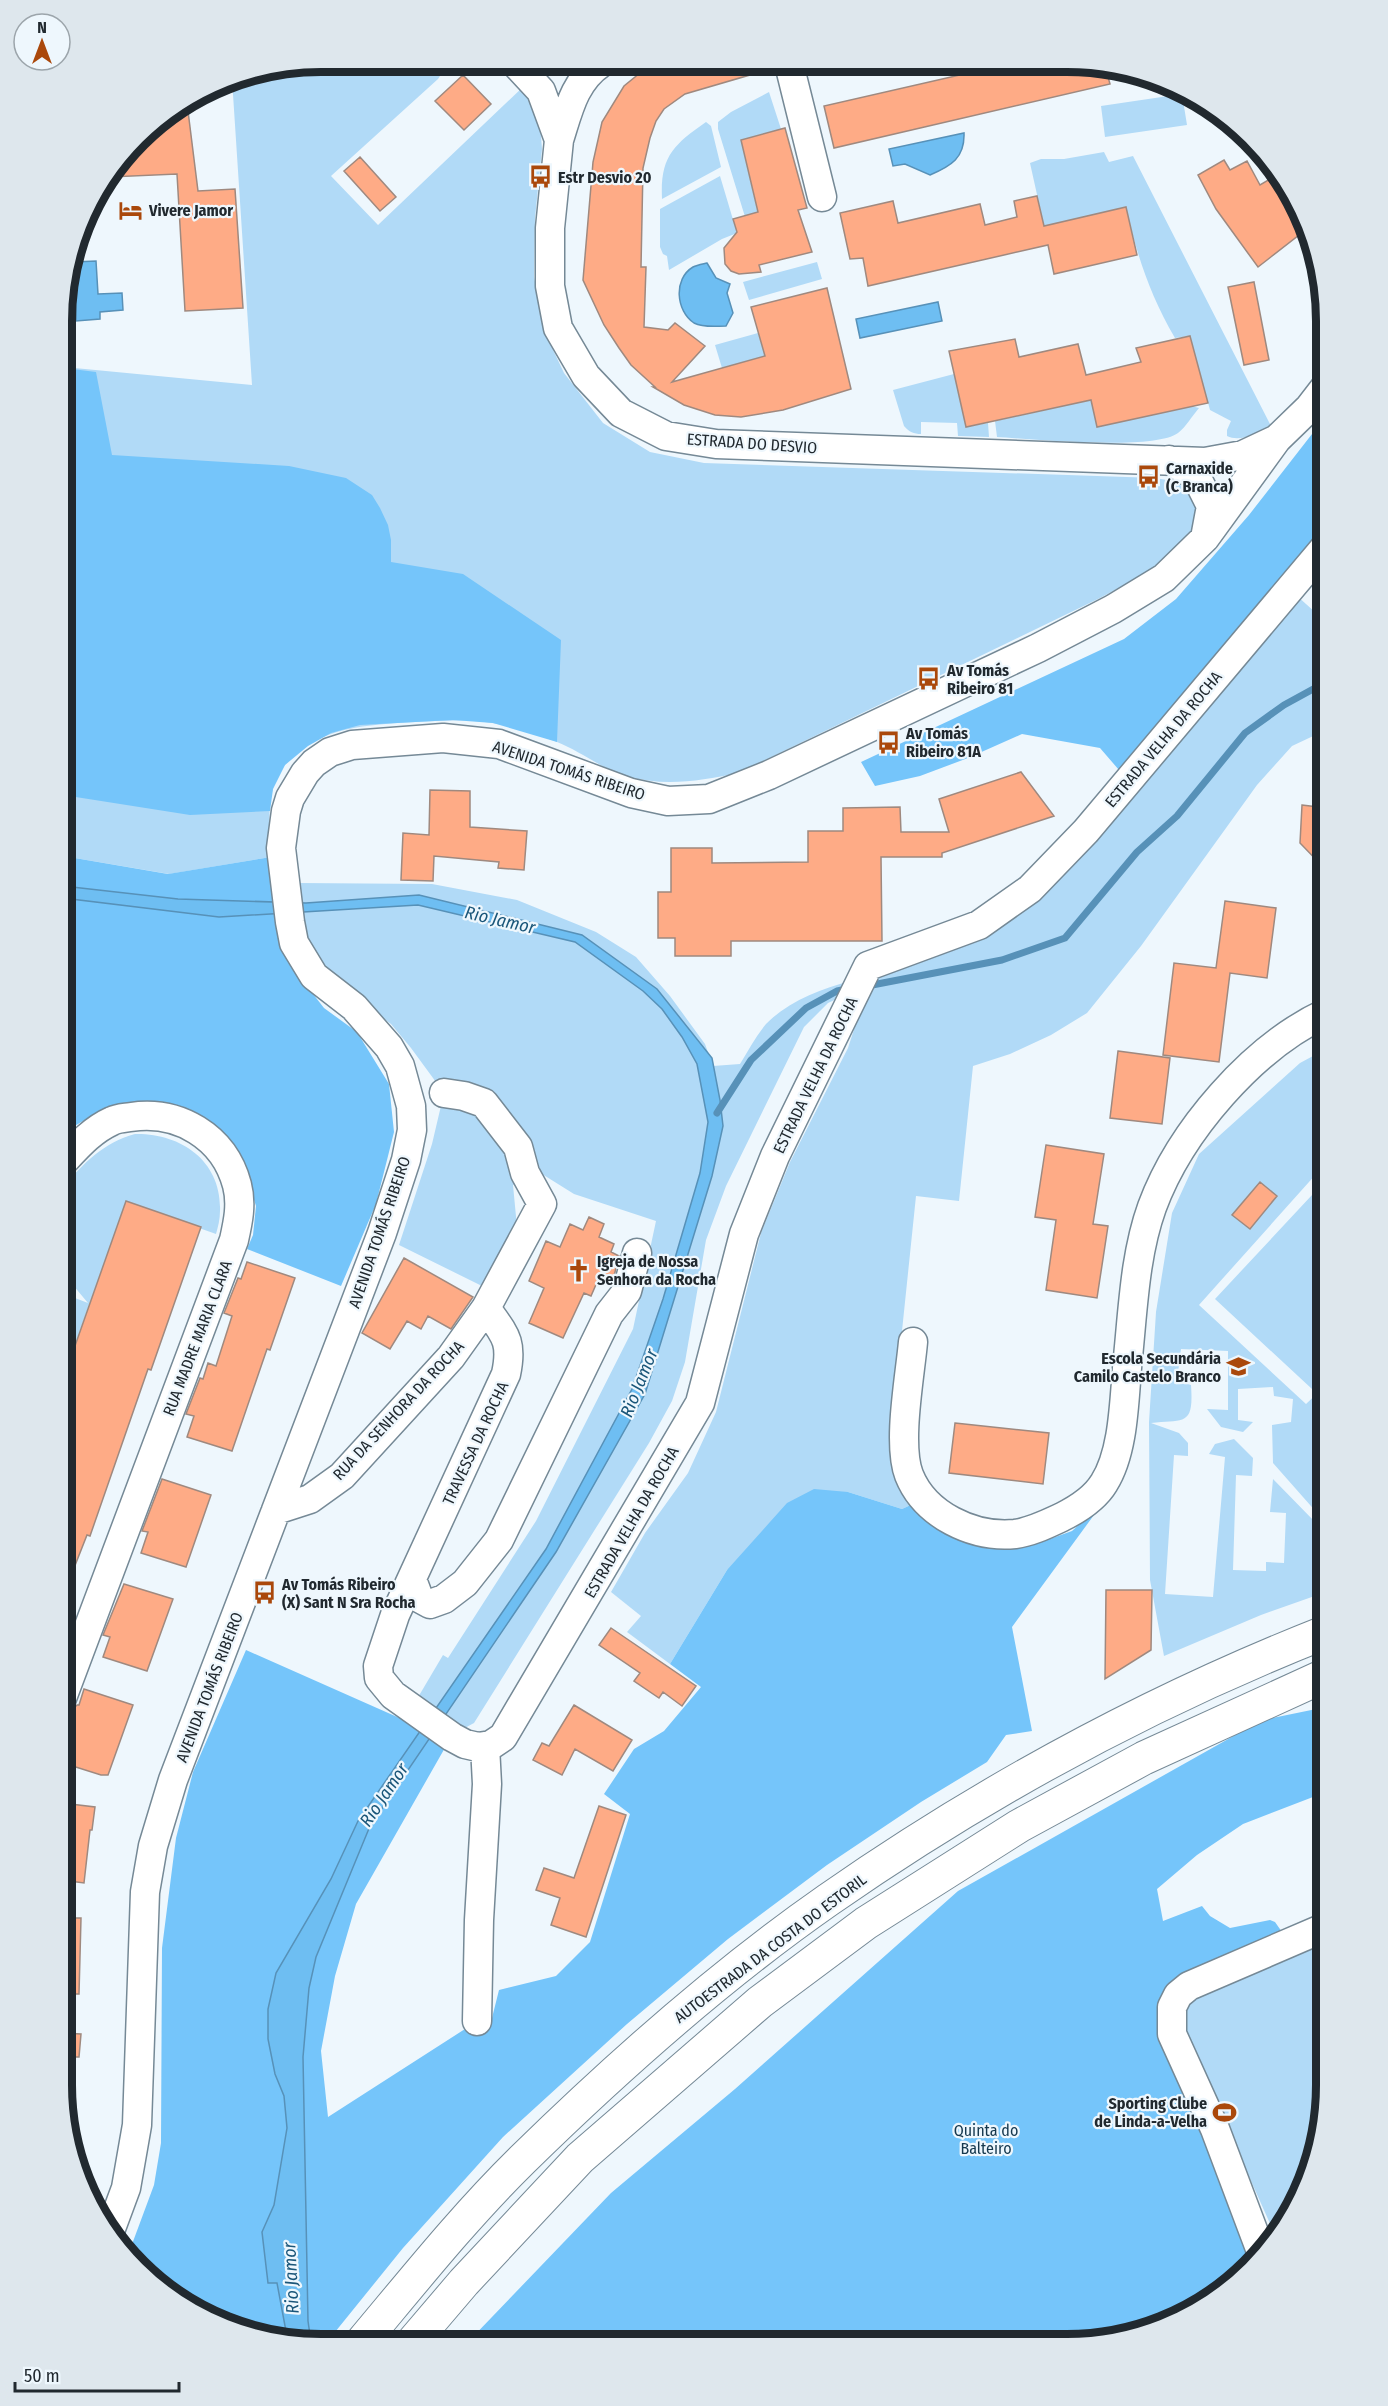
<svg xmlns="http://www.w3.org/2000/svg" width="1388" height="2406" viewBox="0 0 1388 2406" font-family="'Fira Sans Condensed',sans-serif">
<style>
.green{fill:#b1daf7}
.forest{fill:#75c5fa}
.water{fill:#6ebef2;stroke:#5791b8;stroke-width:1.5}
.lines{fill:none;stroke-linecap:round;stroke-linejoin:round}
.stream{stroke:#5791b8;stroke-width:7}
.building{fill:#feab86;stroke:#9f897f;stroke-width:1.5}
.minor-casing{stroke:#758996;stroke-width:31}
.highway-casing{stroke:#758996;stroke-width:35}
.minor{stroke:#fff;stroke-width:28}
.highway{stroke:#fff;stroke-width:33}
.labels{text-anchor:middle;stroke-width:4.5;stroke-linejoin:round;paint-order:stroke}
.poi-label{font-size:16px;font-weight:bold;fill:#21292f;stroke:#eef7fd;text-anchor:start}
.street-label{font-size:16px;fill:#21292f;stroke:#eef7fd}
.park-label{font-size:16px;fill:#15384e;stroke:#eef7fd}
.water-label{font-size:18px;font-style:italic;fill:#1a5679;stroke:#eef7fd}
.rim{fill:none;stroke:#21292f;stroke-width:8}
</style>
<rect width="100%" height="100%" fill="#eef7fd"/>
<path class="green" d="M446,67L438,79L331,176L378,225L523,87L540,124L542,149L535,218L534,277L546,335L564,373L603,423L650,452L704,463L1156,478C1184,483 1186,486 1198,511L1192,534L1154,569L1098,599L738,773C700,781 664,787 626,776C602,769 580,751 557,742C537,734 512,726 492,723C466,719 440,721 415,722C368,725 318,726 285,765C264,790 270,827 271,857L169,874L63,856L64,367L252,385L232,79L259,74Z
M769,92L781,129L741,140L759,218L797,210L801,219L750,233L718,129V122L731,112Z
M1182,94L1187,125L1105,137L1101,106Z
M706,122L711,126L721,167L662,199C660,157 673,145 706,122Z
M1104,152L1109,162L1133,156L1271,426C1258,432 1241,443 1227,436V430L1231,421L1210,410L1190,336L1175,338C1150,295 1137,256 1126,207L1044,226L1030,163L1041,159H1064Z
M720,176L737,233L722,239L669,270L667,256L663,254L660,247V209Z
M817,262L822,279L749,300L743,282Z
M758,333L765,356L722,368L715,345Z
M954,374L966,427L988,423L989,437L958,436L957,423L921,422V434C914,434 909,432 904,426L893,390Z
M1091,400L1097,427L1191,406L1199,408C1192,416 1186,427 1178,433C1154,451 1031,439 997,437L995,421Z
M1296,595L1326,622V730L1292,746L1257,785L1141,946L1087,1013L1051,1035L1010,1054L973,1066L959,1201L916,1196L894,1408L915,1503L902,1509L848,1492L727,1570L670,1664L627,1632L641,1616L611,1592L645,1533L688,1473L716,1412L761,1233L790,1162L848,1048L871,977L917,963L996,925Z
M298,883L432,884L517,900L596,932L636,957L670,996L705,1044L713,1066L740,1064C748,1051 756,1036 766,1024C787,1002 821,989 850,981L847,994L828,1003L804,1027L726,1186L706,1240L685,1362L672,1401L649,1443L474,1723L461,1730L446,1746L404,1721L443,1655L448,1658L536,1521L633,1329L656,1221L574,1194L542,1174L513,1185L517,1227L482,1286L399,1245L432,1144L444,1093L411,1048L391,1024L337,985L306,942Z
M1326,1049V1163L1199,1305L1306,1404L1326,1385V1517L1318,1514L1273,1463L1272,1425L1291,1422L1293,1399L1274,1396L1273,1387L1238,1389V1420L1253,1422L1243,1432L1221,1427L1207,1409L1228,1410V1351L1181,1349L1177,1381L1191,1385C1194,1427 1184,1419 1151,1423L1179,1433L1188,1443V1456L1174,1455L1165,1594L1213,1597L1225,1457L1209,1454L1215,1444L1234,1439L1253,1458L1252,1476L1236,1475L1233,1570L1266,1571V1562L1284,1563L1286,1513L1270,1512L1273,1479L1316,1523L1326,1525V1592L1261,1615L1164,1656L1150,1580L1149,1422L1156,1312L1172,1213L1199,1154L1300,1063Z
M135,1134C181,1133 222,1161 220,1211C220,1219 218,1227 216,1234L126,1202L75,1344L103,1354L62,1364V1293L88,1303L62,1272L63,1187C85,1162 103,1143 135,1134Z
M1326,1180V1374L1312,1389L1215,1299Z
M1326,1941V2103L1307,2184L1276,2237L1184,2031L1182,2011L1195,1999Z"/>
<path class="forest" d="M64,368L96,372L112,455L289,466L346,478L372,495L380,508L388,525L391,540V562L463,574L561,640L557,742L493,723L453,720L360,725L331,733L308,746L285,765L273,789L270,811L190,815L63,795Z
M1319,425L1326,484L1315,544L1119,770L1100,748L1022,734L968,758L920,776L875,786L861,762L1124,639L1176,599L1249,515Z
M63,856L168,874L271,857L288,962L324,1008L357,1032L389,1084L394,1132L376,1204L341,1286L247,1249L253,1235L256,1206L247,1178L149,1104L103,1109L63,1133Z
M814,1489L848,1492L902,1509L915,1503L994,1546L1036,1544L1072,1531L1102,1504L1012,1627L1032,1731L1006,1735L987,1762L921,1802L827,1865L728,1939L627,2024L503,2137L403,2248L327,2342H287L221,2325L150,2280L128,2255L154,2185L161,2143L162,1948L176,1838L193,1772L246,1650L404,1720L446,1746L356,1904L335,1976L321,2051L328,2117L465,2029L490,2026L499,1990L556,1976L590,1942L630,1814L604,1794L634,1749L664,1731L701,1687L670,1664L727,1570L787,1503Z
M1326,1707V1792L1243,1824L1197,1855L1157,1889L1163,1921L1202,1906L1210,1916L1230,1928L1270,1920L1275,1922L1282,1932L1173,1986L1253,2263L1225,2291L1151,2331L1067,2344L467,2343L611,2193L735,2089L958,1891L1262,1720Z"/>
<path class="water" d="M964,133C965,158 951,166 930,175L905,164L893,166L889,149Z
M96,261L98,294L122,293L123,310L100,312V319L76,321L73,262Z
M707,263L716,278L730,284L727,293L733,313L726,326C716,326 704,328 694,323C676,311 673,279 693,267C697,265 703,264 707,263Z
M938,302L942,321L860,338L856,319Z
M63,886L178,899L306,903L419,895L582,935L657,989L712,1058L720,1100L723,1126L712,1176L645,1394L556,1552L370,1826L316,1957L309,1988L303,2057L308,2321L311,2342H288L277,2283H268L262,2232L274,2205L287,2128L284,2096L275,2074L268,2039V2009L276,1973L331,1879L358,1821L546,1549L632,1389L663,1299L700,1173L708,1122L697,1064L682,1037L662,1009L643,991L575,942L418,905L219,917L63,898Z"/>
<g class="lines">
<path class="stream" d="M867,986L1002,960L1065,938L1137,852L1177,816L1245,733L1284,705L1326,682
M717,1113L751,1060L806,1008L837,991L847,989"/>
</g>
<path class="building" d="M651,64H766L767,70L685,94L664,109L656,121L650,138L643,168L641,267H646L644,327L668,330L675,323L705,346L672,382L765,356L751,307L827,288L851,389L783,410L741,417L715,415L684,405L653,387H655L631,365L619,348L604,325L583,280L593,162L602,122L624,86Z
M999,66H1105L1110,84L834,148L824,106Z
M463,75L491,104L464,130L435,101Z
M187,103L198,191L235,189L243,308L185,311L177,174L110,177L150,126Z
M785,128L807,208L798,210L812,252L759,265L761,272L739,274L731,271L725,264L724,248L737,232L733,219L758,212L741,140Z
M360,157L396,197L380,211L344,171Z
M1224,160L1230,170L1247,161L1260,185L1280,173L1308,228L1258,267L1216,209L1198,175Z
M1037,196L1044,226L1126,207L1137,255L1054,274L1048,245L868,286L863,258L850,259L840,213L893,201L898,223L980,204L985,225L1017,217L1014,201Z
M1254,282L1269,360L1244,365L1228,287Z
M1190,336L1208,403L1097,427L1091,400L966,427L949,351L1015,339L1019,357L1078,344L1086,375L1141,362L1136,348Z
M1021,772L1054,816L942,853V857H881L882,941H731V956H675V938H658V892H671V848H712V863L808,862V831H843V808L900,807L901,832H949L939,799Z
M430,790L470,791V827L527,831L524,870L498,868L499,862L434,856L433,881L401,880L403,833L429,835Z
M1302,805L1326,808V870L1300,843Z
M1225,901L1276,908L1267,978L1230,973L1219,1062L1163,1055L1174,963L1216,968Z
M1118,1051L1170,1058L1162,1124L1110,1118Z
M1046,1145L1104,1154L1093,1224L1108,1226L1097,1298L1046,1290L1056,1220L1035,1217Z
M1260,1182L1277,1196L1250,1229L1232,1215Z
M126,1201L201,1227L151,1370L148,1369L90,1536L87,1535L63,1596L62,1357L70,1360Z
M589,1217L604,1224L599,1237L614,1244L611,1252L619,1256L612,1284L610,1286L598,1280L591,1296L584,1293L563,1338L529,1323L544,1288L529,1281L546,1241L560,1247L570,1224L583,1230Z
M404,1258L473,1297L451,1329L428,1316L421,1329L407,1321L390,1349L362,1333Z
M247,1262L295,1278L270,1350L267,1349L232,1451L187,1437L194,1416L186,1414L200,1378L203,1379L208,1363L216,1366L232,1316L224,1313L238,1278L241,1279Z
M955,1423L1049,1433L1043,1484L949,1473Z
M162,1479L211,1495L186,1567L141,1553L148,1532L142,1531Z
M124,1584L173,1599L147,1671L103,1657L110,1637L103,1635Z
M1106,1590H1152L1151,1650L1105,1679Z
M611,1628L696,1686L682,1706L663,1692L659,1698L634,1681L640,1673L599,1645Z
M84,1689L133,1705L108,1775H101L63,1763L70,1742L62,1740V1737L70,1712L77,1705H79Z
M574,1705L632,1740L613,1771L575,1749L562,1775L533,1760L542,1743L549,1746Z
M62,1803L95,1807L92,1830H90L84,1883L62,1880Z
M599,1806L626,1815L586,1937L551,1925L560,1898L536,1890L544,1868L574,1878Z
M62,1918H81L79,1994H62Z
M62,2033L81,2034L79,2057H62Z"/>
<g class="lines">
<defs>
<path id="minor" d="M515,63L541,91L559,140L550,228V286L558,328L586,376L621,413L666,436L716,444L1205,462L1243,455L1275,440
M789,64L822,197
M559,140C568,112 574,81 601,63
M1169,460L1196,476L1211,506L1205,538
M486,1308C505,1335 513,1341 506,1374L395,1615L378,1666L379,1678L393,1695L452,1737L465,1744L478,1747L491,1745L503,1737L700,1403L744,1234L775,1156L868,966L979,925L1030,889L1086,831L1326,546
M913,1342C910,1376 897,1444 909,1475C925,1515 973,1538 1015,1534C1031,1532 1047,1524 1062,1517C1078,1509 1095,1498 1104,1483C1125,1450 1124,1395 1128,1357C1133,1308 1135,1254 1152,1207C1180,1131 1253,1047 1326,1013
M276,1510L310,1499L342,1476L451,1357L486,1308L542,1204L525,1173L518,1147L484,1103L464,1096L444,1093
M412,1579L419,1598L430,1604L444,1599L465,1583L499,1540L609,1314L627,1291L637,1253
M62,1698L234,1240C238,1222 242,1204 237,1185C224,1136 178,1110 131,1117C125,1118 118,1118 112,1121C92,1130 78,1146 63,1162
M477,2021L479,1920L487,1784L485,1746
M109,2234L126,2188L137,2125L145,1892L153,1846L173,1780L382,1233L406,1160L412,1130L411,1106L400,1066L389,1047L354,1007L314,976L294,943L290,922L281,848L286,811L290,798L305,773L314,763L330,752L352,745L443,738L499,744L631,793L668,801L709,799L769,775L1038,648L1113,609L1164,578L1205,538L1277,439L1309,408L1326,386
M1262,2254L1215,2129L1172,2034V2007L1178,1995L1189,1986L1326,1927"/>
<path id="highway" d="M362,2342C414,2280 464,2217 522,2160C618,2066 719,1976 828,1900C983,1792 1151,1701 1326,1632
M412,2343L464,2282L580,2158L760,2002L866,1923L1019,1826L1144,1758L1326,1675"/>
</defs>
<use href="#minor" class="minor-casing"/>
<use href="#highway" class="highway-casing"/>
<use href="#minor" class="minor"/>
<use href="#highway" class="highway"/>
</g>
<defs>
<symbol id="bus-bare" viewBox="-9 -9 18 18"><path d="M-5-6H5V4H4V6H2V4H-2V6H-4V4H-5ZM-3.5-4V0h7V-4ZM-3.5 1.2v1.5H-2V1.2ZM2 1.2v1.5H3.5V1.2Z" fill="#aa480b" stroke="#eef7fd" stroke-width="2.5" paint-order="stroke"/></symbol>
<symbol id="hotel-bare" viewBox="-9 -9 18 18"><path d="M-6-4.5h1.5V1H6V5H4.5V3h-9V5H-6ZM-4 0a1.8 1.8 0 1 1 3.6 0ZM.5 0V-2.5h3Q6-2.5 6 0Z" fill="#aa480b" stroke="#eef7fd" stroke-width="2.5" paint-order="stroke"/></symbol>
<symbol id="church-bare" viewBox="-9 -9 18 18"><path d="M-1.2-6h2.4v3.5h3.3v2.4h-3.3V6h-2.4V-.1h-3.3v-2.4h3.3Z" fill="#aa480b" stroke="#eef7fd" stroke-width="2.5" paint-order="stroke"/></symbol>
<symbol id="school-bare" viewBox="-9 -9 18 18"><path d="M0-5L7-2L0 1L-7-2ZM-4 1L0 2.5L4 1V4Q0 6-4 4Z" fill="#aa480b" stroke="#eef7fd" stroke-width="2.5" paint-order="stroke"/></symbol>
<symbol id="stadium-bare" viewBox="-9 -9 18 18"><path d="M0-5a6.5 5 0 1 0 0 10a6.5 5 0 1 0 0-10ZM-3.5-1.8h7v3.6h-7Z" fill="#aa480b" stroke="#eef7fd" stroke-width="2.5" paint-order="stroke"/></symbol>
</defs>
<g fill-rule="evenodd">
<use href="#bus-bare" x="524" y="160" width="33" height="33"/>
<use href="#hotel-bare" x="114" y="194" width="33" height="33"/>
<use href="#bus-bare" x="1132" y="460" width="33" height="33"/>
<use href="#bus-bare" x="912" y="662" width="33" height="33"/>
<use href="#bus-bare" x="872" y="726" width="33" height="33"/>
<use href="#church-bare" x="562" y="1254" width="33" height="33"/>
<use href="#school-bare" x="1222" y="1350" width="33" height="33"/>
<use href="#bus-bare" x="248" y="1576" width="33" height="33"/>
<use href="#stadium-bare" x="1208" y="2096" width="33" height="33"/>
</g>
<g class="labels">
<g class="poi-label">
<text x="558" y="183">Estr Desvio 20</text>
<text x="149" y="216">Vivere Jamor</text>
<text x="1166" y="474">Carnaxide<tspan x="1166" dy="18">(C Branca)</tspan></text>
<text x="947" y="676">Av Tomás<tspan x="947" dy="18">Ribeiro 81</tspan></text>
<text x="906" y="739">Av Tomás<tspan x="906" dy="18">Ribeiro 81A</tspan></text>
<text x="597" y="1267">Igreja de Nossa<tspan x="597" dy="18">Senhora da Rocha</tspan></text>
<text x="1221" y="1364" text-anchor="end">Escola Secundária<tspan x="1221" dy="18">Camilo Castelo Branco</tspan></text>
<text x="282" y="1590">Av Tomás Ribeiro<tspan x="282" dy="18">(X) Sant N Sra Rocha</tspan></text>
<text x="1207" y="2109" text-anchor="end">Sporting Clube<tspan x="1207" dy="18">de Linda-a-Velha</tspan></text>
</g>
<g class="street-label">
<text transform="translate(752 443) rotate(4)" y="6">ESTRADA DO DESVIO</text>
<text transform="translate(1163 739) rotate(-50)" y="6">ESTRADA VELHA DA ROCHA</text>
<text transform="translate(569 770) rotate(18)" y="6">AVENIDA TOMÁS RIBEIRO</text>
<text transform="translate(815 1075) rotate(-64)" y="6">ESTRADA VELHA DA ROCHA</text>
<text transform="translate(379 1232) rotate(-71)" y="6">AVENIDA TOMÁS RIBEIRO</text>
<text transform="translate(197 1338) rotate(-69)" y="6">RUA MADRE MARIA CLARA</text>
<text transform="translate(398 1410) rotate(-47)" y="6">RUA DA SENHORA DA ROCHA</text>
<text transform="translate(475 1443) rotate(-65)" y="6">TRAVESSA DA ROCHA</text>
<text transform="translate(631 1522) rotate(-60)" y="6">ESTRADA VELHA DA ROCHA</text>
<text transform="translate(209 1687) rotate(-69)" y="6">AVENIDA TOMÁS RIBEIRO</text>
<text transform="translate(770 1948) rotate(-37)" y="6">AUTOESTRADA DA COSTA DO ESTORIL</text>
</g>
<g class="park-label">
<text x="986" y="2136">Quinta do<tspan x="986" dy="18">Balteiro</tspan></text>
</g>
<g class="water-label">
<text transform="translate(500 920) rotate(13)" y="6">Rio Jamor</text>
<text transform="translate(639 1383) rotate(-68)" y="6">Rio Jamor</text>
<text transform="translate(384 1795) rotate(-56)" y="6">Rio Jamor</text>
<text transform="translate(291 2278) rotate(-93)" y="6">Rio Jamor</text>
</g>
</g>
<path d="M0 0H1388V2406H0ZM321 72H1067A249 249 0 0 1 1316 321V2085A249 249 0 0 1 1067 2334H321A249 249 0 0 1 72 2085V321A249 249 0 0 1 321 72Z" fill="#dee7ed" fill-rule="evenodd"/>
<path class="rim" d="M321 72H1067A249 249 0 0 1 1316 321V2085A249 249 0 0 1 1067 2334H321A249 249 0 0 1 72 2085V321A249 249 0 0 1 321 72Z"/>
<g transform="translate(42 42)"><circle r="28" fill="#eef7fd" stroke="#9ca5ab" stroke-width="1.5"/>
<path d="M0-4.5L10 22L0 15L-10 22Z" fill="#aa480b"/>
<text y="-9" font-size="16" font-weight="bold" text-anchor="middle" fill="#21292f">N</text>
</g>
<path d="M15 2382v9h164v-9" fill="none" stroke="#21292f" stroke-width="3"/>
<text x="24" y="2382" font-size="18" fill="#21292f" stroke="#eef7fd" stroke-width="4.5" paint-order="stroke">50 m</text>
</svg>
